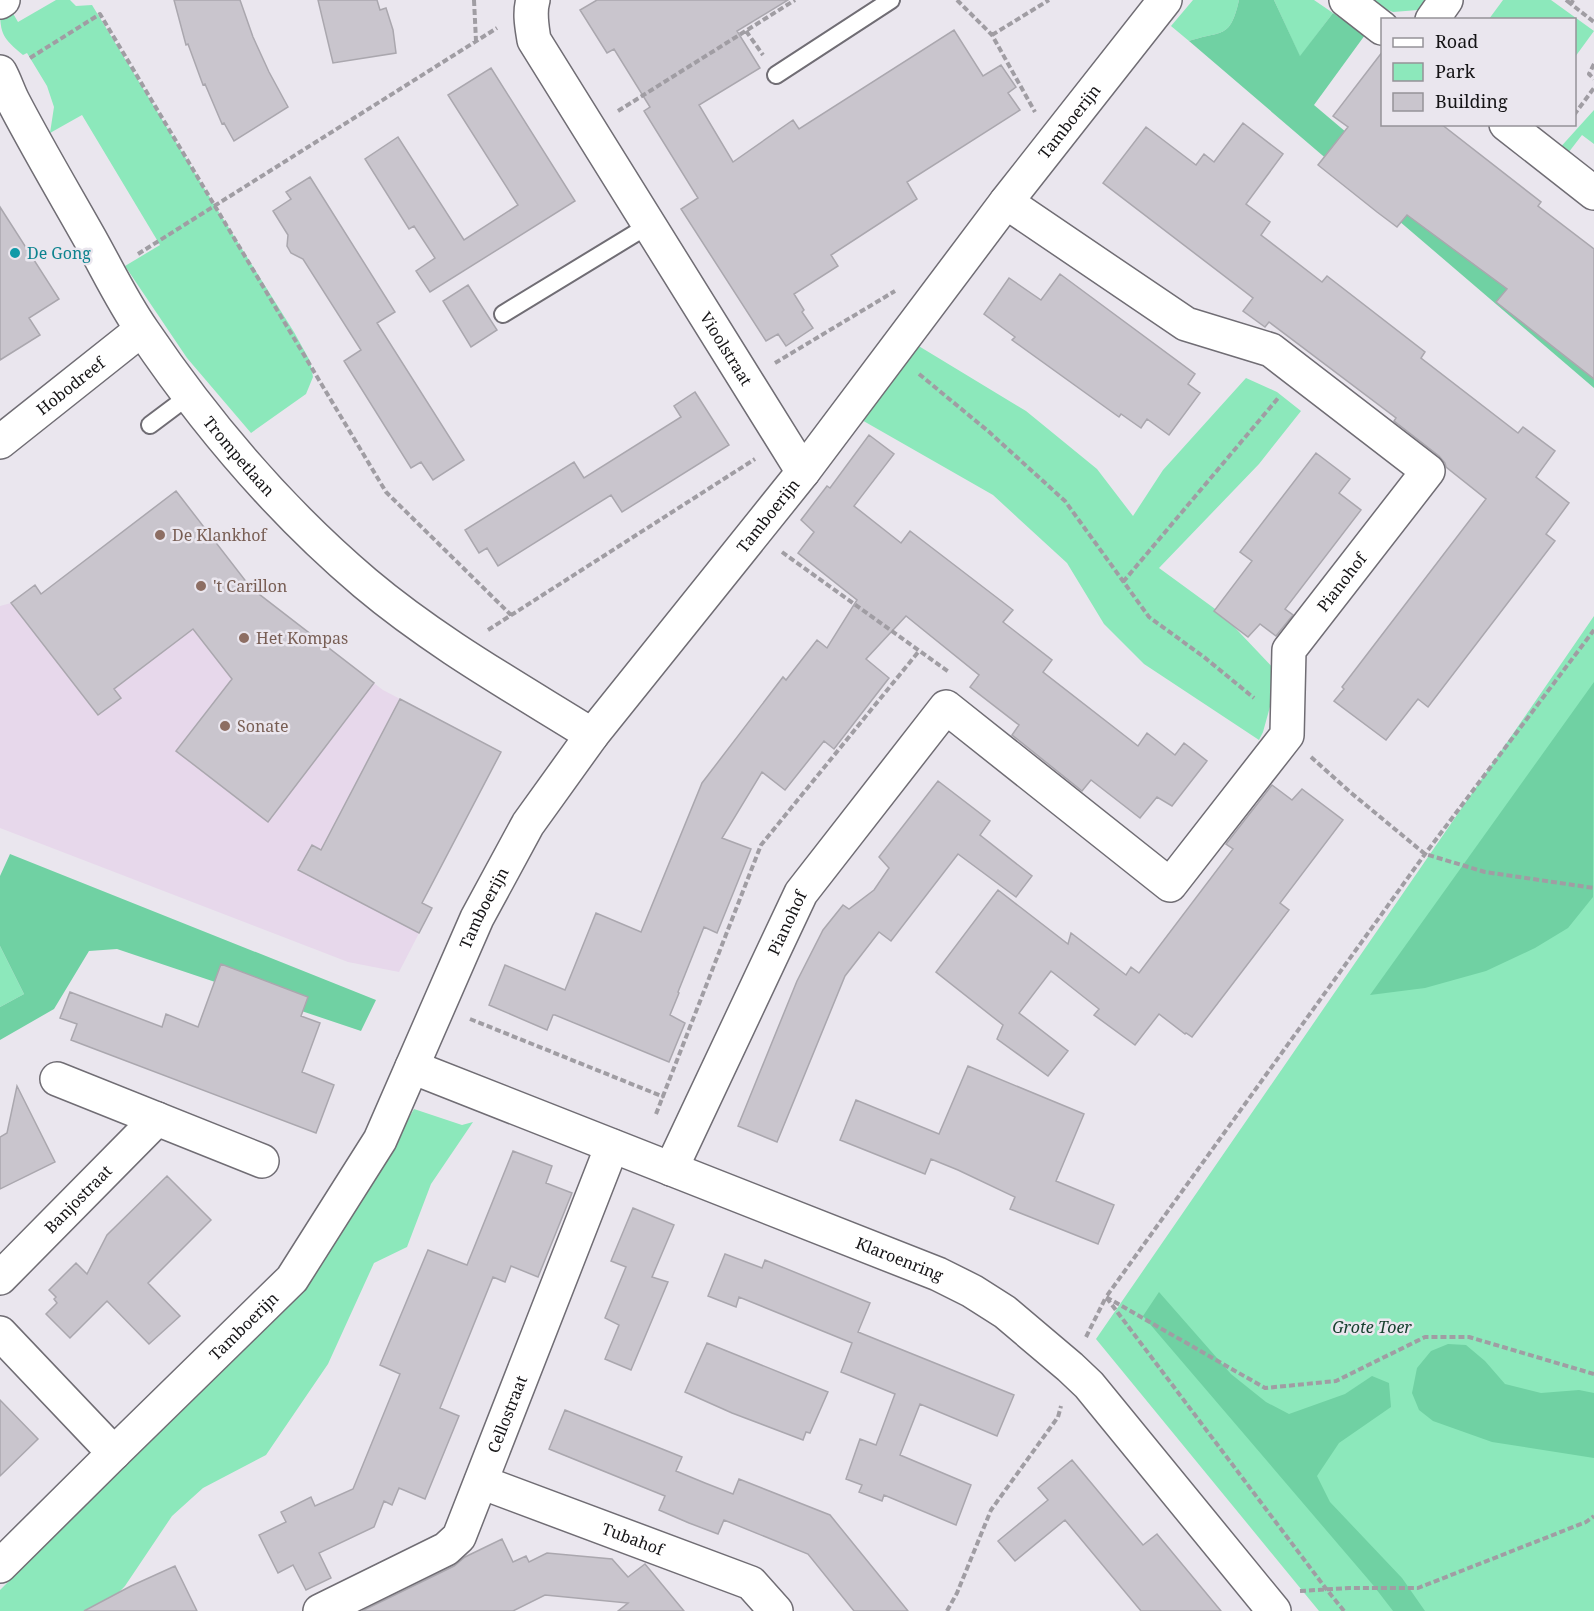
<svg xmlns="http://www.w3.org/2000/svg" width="1594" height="1611" viewBox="0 0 1594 1611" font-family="'Noto Serif',serif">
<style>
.education{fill:#e7d8eb}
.green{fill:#8ce8bb}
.forest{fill:#70d1a3}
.building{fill:#c9c5cd;stroke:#aaa7ae;stroke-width:1.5}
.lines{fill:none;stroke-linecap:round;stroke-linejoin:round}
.service-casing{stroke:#706d74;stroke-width:20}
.minor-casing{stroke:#706d74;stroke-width:36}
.path{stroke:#a09da3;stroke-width:4;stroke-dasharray:6 3;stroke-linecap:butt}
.service{stroke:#fff;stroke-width:16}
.minor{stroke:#fff;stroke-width:33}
.culture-dot{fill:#0f9aa8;stroke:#eae6ee;stroke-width:2}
.education-dot{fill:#8d6e63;stroke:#eae6ee;stroke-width:2}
.labels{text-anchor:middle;stroke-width:5;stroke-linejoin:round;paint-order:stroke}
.street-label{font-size:16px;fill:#151416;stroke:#eae6ee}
.culture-label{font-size:16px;fill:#0d838f;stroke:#eae6ee;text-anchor:start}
.education-label{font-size:16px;fill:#785e54;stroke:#eae6ee;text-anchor:start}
.park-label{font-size:16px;font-style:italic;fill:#143e2c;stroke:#eae6ee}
</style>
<rect width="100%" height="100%" fill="#eae6ee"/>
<path class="education" d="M176,491L249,586L274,607L383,690L501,752L422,902L432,908L399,972L348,962L0,828V606L11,603L35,585L42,594Z"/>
<path class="green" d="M56,0H70L76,6L92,5L215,206L294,332L310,361L313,377L306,394L251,433L187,358L125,266L160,245L82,115L50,133L54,107L47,86L27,53L23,55C3,38 0,35 0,8L7,3L18,22Z
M1193,0H1239C1230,40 1222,30 1189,41L1171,26Z
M1274,0H1314L1333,13L1300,57Z
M1364,0H1425L1418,10L1393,12Z
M1503,0H1551L1594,31L1575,57L1574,20L1489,19Z
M1594,110V144L1582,135L1565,157L1557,151Z
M917,345L1026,411L1097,469L1133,516L1163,470L1246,378L1277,392L1301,411L1259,464L1159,568L1222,614L1279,674L1263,732L1259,740L1144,664L1104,624L1067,563L993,495L860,419Z
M1594,616V1611H1319L1096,1339Z
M0,946L24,994L0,1007Z
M414,1109L462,1125L473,1122L431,1184L407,1247L374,1263L328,1364L266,1455L203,1488L172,1516L125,1586L101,1611H0V1590L270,1322L370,1186Z"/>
<path class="forest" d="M1239,0H1274L1300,56L1333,13L1365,35L1314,105L1594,342V388L1189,41C1222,30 1230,40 1239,0Z
M1594,682L1593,897L1568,928L1535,948L1486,971L1425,988L1370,995Z
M10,854L376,1000L361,1031L117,949L89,951L54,1009L0,1040V1007L24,994L0,946V876Z
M1159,1292L1231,1374L1266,1402L1289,1414L1345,1394L1372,1376L1389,1383L1391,1407L1339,1443L1317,1476L1330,1502L1402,1578L1425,1611H1393L1373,1585L1143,1316Z
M1448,1344L1466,1345L1485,1361L1505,1384L1541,1393L1579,1390L1594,1393V1458L1492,1442L1433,1421L1419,1410L1412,1393L1417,1368L1431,1351Z"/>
<path class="building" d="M174,0H240L253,37L269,72L288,107L234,141L224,123L222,124L205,84L203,85L188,44L186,45Z
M318,0H377L380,10L386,8L393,30L396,53L333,63Z
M597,0H788L737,31L760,68L699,105L733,162L793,120L799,129L954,30L983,76L1001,65L1016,87L1008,93L1020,110L907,182L917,199L831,255L838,266L794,294L804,310L802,312L813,328L786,346L778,334L766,341L681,209L698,198L644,111L650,107L614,49L607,53L580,10Z
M1383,51V124H1441L1541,202L1538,206L1594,249V379L1496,302L1507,289L1407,215L1397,227L1377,212L1318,165L1348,127L1333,116Z
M491,68L575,201L430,292L416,271L435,258L414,226L409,229L365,159L398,137L464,240L518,205L448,95Z
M1243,123L1283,154L1246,204L1270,222L1261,235L1322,282L1327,276L1425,352L1421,358L1518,433L1523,427L1555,451L1536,477L1569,503L1546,534L1555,541L1428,707L1418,699L1386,740L1334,701L1344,689L1342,687L1486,499L1446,467L1445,463L1439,456L1394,421L1396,418L1269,322L1265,327L1243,311L1253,298L1103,183L1146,127L1196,165L1204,154L1214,162Z
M310,177L395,312L377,323L464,460L433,480L421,462L411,468L344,361L361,350L303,259L291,253L287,246L288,235L273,211L291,199L286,192Z
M0,207L59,299L29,318L40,335L0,360Z
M1060,274L1195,374L1188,384L1200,393L1169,435L1147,419L1141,428L1121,414L1119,417L1012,340L1015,337L984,314L1009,278L1041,300Z
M468,285L497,330L471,347L443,301Z
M695,392L729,445L622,512L611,495L498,566L487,548L479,553L465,530L574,462L584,478L681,417L674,406Z
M869,435L894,454L854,506L901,543L910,531L1013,610L1003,622L1052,660L1043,672L1138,746L1147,733L1175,755L1184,743L1207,761L1172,806L1157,797L1140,818L1091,780L1082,791L1012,735L1019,725L970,687L979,675L906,616L866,659L889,678L834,749L824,741L785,790L762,772L722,838L751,849L717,933L704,927L678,992L679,993L670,1015L685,1023L669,1062L555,1015H553L547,1030L489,1005L505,965L565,990L596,913L641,932L702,783L783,677L786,680L817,640L827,648L857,600L798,553L814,532L801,520L827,486L830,488Z
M1316,453L1350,479L1339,493L1361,510L1285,609L1293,615L1276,636L1260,624L1248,637L1214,611L1252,561L1240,552Z
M176,491L251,588L374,683L268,822L176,751L232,679L193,629L114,689L121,698L98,715L11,603L35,585L41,594Z
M400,699L501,752L422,903L432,908L419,933L298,870L312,845L321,850Z
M938,781L990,821L980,835L1032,876L1016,897L958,854L891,941L879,932L845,976L777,1142L738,1126L797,981L823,930L843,905L849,909L874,890L889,868L879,857Z
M1272,785L1292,800L1302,789L1343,820L1280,903L1289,910L1192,1037L1186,1033L1185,1034L1159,1014L1135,1045L1094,1015L1099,1009L1051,971L1019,1013L1068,1051L1048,1076L997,1039L1003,1025L936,972L998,890L1068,944L1071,933L1126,975L1131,967L1139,973L1233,849L1226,844Z
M221,964L308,997L301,1016L320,1023L302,1072L334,1085L316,1133L71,1040L77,1024L60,1018L70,992L162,1027L166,1014L198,1027Z
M968,1066L1084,1114L1056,1181L1114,1205L1098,1244L1010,1209L1015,1197L958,1170L931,1159L925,1174L840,1140L856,1100L939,1134Z
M17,1086L55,1162L0,1189V1137L7,1133Z
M513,1151L552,1166L546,1183L572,1193L538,1277L511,1266L505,1282L493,1277L440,1408L459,1416L425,1499L399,1488L392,1505L384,1501L374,1527L319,1553L331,1578L306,1590L293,1565L278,1573L259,1535L286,1522L281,1512L311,1497L315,1506L353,1489L400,1374L380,1365L428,1250L467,1265Z
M167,1176L211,1220L148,1283L180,1316L149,1344L107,1301L70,1338L46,1314L57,1303L54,1299L56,1297L49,1290L76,1263L87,1274L107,1235Z
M633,1208L674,1225L652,1277L668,1282L631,1370L605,1359L619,1325L605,1318L626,1267L611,1261Z
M725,1254L762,1268L765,1260L870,1303L858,1332L1014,1395L997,1436L920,1404L900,1455L971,1485L956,1525L884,1495L882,1501L859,1492L862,1485L846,1479L860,1439L876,1445L895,1394L841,1372L852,1343L739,1297L736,1307L708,1296Z
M707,1343L828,1392L810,1433L806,1432L803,1440L732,1413L685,1392Z
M0,1400L38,1439L0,1476Z
M565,1410L682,1457L676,1471L705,1483L733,1494L739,1479L830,1515L908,1611H854L808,1554L724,1520L718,1534L689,1523L659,1510L665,1496L549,1449Z
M1072,1460L1143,1545L1157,1534L1221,1611H1141L1065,1520L1015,1561L998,1541L1048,1500L1038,1488Z
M502,1539L513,1562L526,1556L529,1562L547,1553L612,1559L628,1577L645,1564L684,1611H618L628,1603L545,1595L513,1611H362L454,1566L465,1557Z
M175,1566L197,1611H84L131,1586Z"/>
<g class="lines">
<defs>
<path id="service" d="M776,75L891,0
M503,314L649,225
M150,425L190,395"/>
<g id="minor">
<path id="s1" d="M533,0C529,13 532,27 534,40L803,472"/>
<path d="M1346,0L1382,28"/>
<path d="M0,2L3,0"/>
<path d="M1432,20L1446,0"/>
<path id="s2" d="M0,72C5,81 8,91 13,101C38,149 66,196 93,244C109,273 124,304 143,331C206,424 279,510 365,583C435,642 515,687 592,735"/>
<path d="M1506,124L1594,193"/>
<path id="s3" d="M0,442L141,330"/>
<path id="s4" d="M412,1067L938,1274L972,1291L1005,1312L1070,1367L1089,1385L1274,1611"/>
<path d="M57,1079L262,1161"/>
<path id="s5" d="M671,1169L801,893L946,707L1170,885L1287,735L1289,650L1428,471L1271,350L1186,324L1006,202"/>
<path id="s6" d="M0,1278L157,1119"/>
<path d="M0,1333L114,1453"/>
<path id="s7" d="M481,1482L751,1583L776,1611"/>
<path id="s8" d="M0,1566L114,1453L292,1279L380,1140L477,918L528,824L592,735L803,472L1006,202L1165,0"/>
<path id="s9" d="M320,1611L446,1549L459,1537L612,1146"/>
</g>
</defs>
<use href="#service" class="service-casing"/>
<use href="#minor" class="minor-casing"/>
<path class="path" d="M474,0L476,41
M957,0L992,35L1035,112
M1566,0L1571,4
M1573,0L1571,4L1594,22
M746,31L763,55
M992,35L1049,0
M30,58L100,14L386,492L511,615
M1594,64L1589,74L1594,79
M618,111L795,0
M1574,115L1594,88
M138,254L497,28
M775,363L895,291
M919,374L988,431L1065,501L1149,617L1204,657L1254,698
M782,552L949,672
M1123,582L1279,397
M488,630L755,459
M1311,757L1350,792L1425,854L1485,872L1594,888
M470,1019L664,1097
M656,1114L761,845L919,651
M1086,1337L1106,1297L1265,1388L1336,1381L1425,1337H1469L1594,1374
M1300,1591L1349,1588H1418L1586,1522L1594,1516
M947,1611L957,1593L991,1510L1058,1417L1061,1406
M1344,1611L1327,1590L1106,1297L1425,854L1594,630"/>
<use href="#service" class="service"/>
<use href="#minor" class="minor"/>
</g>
<circle class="culture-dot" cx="15" cy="253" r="6"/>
<g class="education-dot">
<circle cx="160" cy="535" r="6"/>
<circle cx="201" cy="586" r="6"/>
<circle cx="244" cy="638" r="6"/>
<circle cx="225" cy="726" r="6"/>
</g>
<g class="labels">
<g class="street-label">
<text dy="6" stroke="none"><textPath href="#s8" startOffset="1810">Tamboerijn</textPath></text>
<text dy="6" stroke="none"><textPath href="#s1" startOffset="404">Vioolstraat</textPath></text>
<text dy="6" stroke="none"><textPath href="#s3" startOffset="90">Hobodreef</textPath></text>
<text dy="6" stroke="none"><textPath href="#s2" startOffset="454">Trompetlaan</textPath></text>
<text dy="6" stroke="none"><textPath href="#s8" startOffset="1314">Tamboerijn</textPath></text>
<text dy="6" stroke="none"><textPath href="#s5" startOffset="1188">Pianohof</textPath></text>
<text dy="6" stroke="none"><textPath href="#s8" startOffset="828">Tamboerijn</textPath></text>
<text dy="6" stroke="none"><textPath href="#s5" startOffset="272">Pianohof</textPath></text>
<text dy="6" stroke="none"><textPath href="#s6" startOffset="111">Banjostraat</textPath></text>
<text dy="6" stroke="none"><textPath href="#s4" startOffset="524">Klaroenring</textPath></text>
<text dy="6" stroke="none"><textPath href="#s8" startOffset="342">Tamboerijn</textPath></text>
<text dy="6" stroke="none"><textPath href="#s9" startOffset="290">Cellostraat</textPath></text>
<text dy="6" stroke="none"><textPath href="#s7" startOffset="162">Tubahof</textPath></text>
</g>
<g class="culture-label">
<text x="27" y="259">De Gong</text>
</g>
<g class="education-label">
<text x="172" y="541">De Klankhof</text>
<text x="213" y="592">'t Carillon</text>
<text x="256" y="644">Het Kompas</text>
<text x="237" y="732">Sonate</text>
</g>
<g class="park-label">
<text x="1372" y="1333">Grote Toer</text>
</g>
</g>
<rect x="1381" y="18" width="195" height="108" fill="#eae6ee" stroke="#959298" stroke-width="1.5"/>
<rect x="1393" y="38" width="30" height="9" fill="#ffffff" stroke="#959298" stroke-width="1.5"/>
<text x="1435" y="48" font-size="18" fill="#151416">Road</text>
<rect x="1393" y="63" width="30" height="18" fill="#8ce8bb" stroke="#959298" stroke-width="1.5"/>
<text x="1435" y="78" font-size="18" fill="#151416">Park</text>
<rect x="1393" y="93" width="30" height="18" fill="#c9c5cd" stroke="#959298" stroke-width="1.5"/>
<text x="1435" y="108" font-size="18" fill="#151416">Building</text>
</svg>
